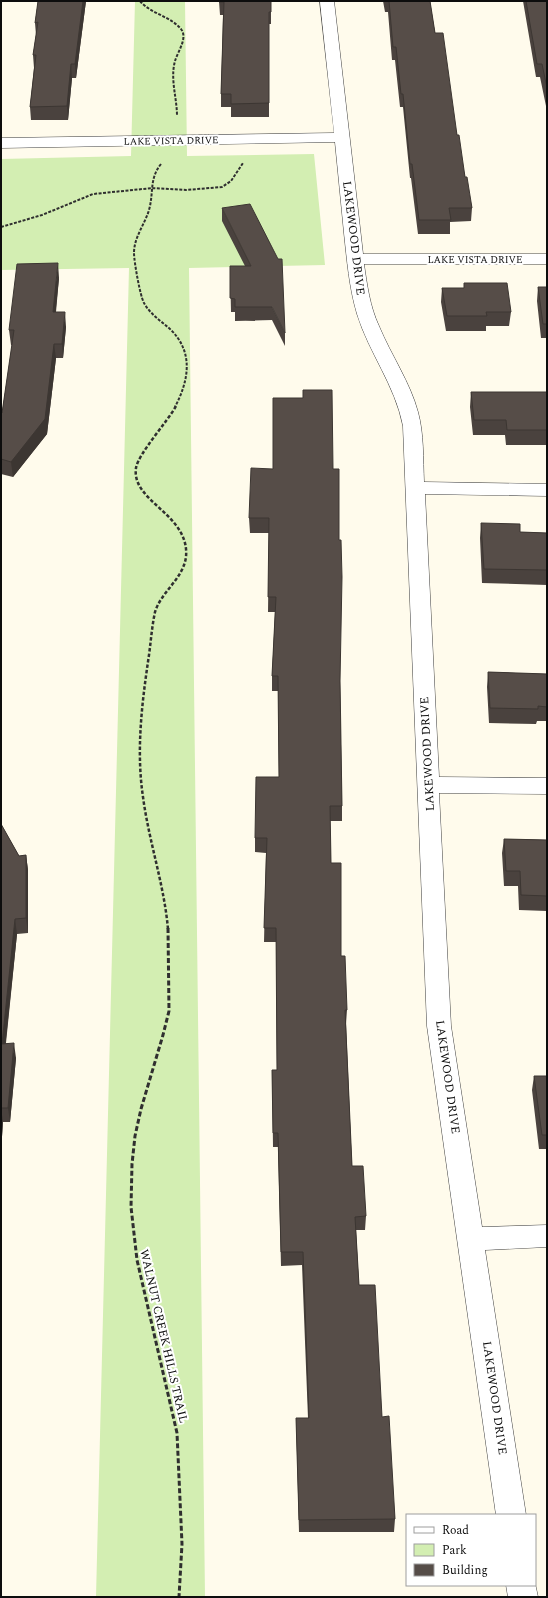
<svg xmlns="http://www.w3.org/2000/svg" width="548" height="1598" viewBox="0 0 548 1598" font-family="Spectral,serif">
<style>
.green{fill:#d3eeb2}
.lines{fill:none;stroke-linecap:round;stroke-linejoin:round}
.street-casing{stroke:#404040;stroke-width:1}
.path-far2{stroke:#2f2f2f;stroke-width:2;stroke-dasharray:3 1.5;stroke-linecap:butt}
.path-far1{stroke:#2f2f2f;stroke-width:2.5;stroke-dasharray:3.5 2;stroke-linecap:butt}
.path{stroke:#2f2f2f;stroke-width:3;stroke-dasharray:5 2.5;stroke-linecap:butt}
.street{fill:#fff;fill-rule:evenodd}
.wall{fill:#4a423e}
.shaded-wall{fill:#3c3632}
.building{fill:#564d48;stroke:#3c3632}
.labels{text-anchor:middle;stroke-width:4;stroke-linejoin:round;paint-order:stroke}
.far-street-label{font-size:10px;fill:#0d0d0d;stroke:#fff}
.street-label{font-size:12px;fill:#0d0d0d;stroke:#fff}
</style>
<rect width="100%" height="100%" fill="#fffbec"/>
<path class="green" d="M135,1H185L187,156L314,154L325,265L189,268L205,1597H96L129,268L1,270V159L131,156Z"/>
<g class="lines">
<defs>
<path id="street" d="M320,1H334L363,254H547V264H364C367,285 370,307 379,326C391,355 410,382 418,412C424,434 423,459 424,482L547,484V496L425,494L439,777L547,778V794L439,793L451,1026L482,1227L547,1225V1247L485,1250L526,1515H496L427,1026L403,426C395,385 369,353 357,314C349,287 347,260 344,233C341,202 338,172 335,142L1,148V138L334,133Z
M535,1583L538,1597H508L506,1585H535Z"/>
</defs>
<use href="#street" class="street-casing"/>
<path class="path-far2" d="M140,1C151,14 170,16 181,29C188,38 178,51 175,61C170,79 177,98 177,116
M161,164C149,179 154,192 149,210C145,224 134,237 134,253C134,261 140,296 144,303C150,314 161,321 170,329C194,352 189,380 175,407
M1,227L42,215L93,194L153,188L186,190L222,187L231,181L243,163"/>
<path class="path-far1" d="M168,929C164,884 149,842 143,797C136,750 142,702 149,655C151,640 152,626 155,612C161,592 183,579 186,557C190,514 131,502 136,468C138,454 168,421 176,406"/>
<path class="path" d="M168,928L169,1011L163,1035L141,1109L135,1136L132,1164L131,1207L137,1260L177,1433L182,1544L179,1597"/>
<use href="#street" class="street"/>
</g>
<path class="wall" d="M38,1H86L76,78H72L68,120H31L30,107L34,68L33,55L36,35L35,23Z
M219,1H271V24H269V117H231V107H221V94L223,15H220Z
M383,1H430L435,33L457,135L465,177L472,208L471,221L450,222V234H418L411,178H410L403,107H400L395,60H392L388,12H385Z
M523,1H547V106H546L540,77H536Z
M222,208L285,333V346L272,320L235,321V312H231L230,266H245L222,221Z
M59,278L56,312L66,327L63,358H56L47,434L13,477L1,474V414L2,413L12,345H11L9,330Z
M464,283L511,312L509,326H486V331H446L441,302L442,288H464Z
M538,287H547V338H541L537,301Z
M471,392H547V445H506L505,435H473L470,407Z
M333,469L340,681L342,806V821H330L331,863L347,1010L346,1024L352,1166L366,1216L365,1230H356L359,1285L382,1417L395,1519L394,1532H299L296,1418H308L302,1265L281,1266L278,1147H273L272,1070H277L276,942H264L266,853L255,852V838L279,777L278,691H272V676L275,612H268L269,533H250L249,518Z
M481,523L520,532L547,533V585L482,583L480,538Z
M488,672L547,674V721H537L536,724L489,723L487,687Z
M1,824L19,856L26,855L28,870V933L17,934L6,1043L16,1058L10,1122H3L1,1151Z
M504,839L547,840V911L519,910L518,886H504L502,853Z
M534,1076H547V1149H539L532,1090Z"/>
<path class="shaded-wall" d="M83,1H86L76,78L75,64Z
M71,64L72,78L68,120L67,106Z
M58,263L59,278L54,327L53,312Z
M65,312L66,327L63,358L62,344Z
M54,344L56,358L47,434L13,477L11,462Z
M26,855L28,870V933L26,918Z
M15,919L17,934L4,1058L2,1044Z
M14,1043L16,1058L10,1122L8,1108Z
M1,1108L3,1122L1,1151Z"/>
<path class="building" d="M38,1H83L75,64H71L67,106L30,107L36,55H33L38,22L35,23Z
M219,1H271V12H269V103L231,104V94H221L224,2H219Z
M389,1H430L435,33H443L457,135H459L465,177H467L472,208H449L451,220H419L412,164H410L403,94H401L396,47H393Z
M526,1H547V88L542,64H537Z
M250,204L278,259H282L285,333L272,307H235V299L230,298V266H251L222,208Z
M58,263L53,312H65L62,344H54L45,419L11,462L1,459V414L2,413L14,330H9L17,264Z
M464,283H507L511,312H486L487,316H447L442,288H464Z
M538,287H547V324H543Z
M303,390H332L333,469H339V540H341L342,577L340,681L342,806H330L331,863H341V956H345L347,1010H345L352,1166H363L366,1216L355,1217L359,1285H375L382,1417L389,1416L395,1519L299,1520L296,1418H309L303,1252H281L278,1133H273L272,1070H277L276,928H264L267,838H255L256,777H279L278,676H272L276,597H268L269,518H249L251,468L273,469V398H303Z
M471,392H547V430H507L506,420H474Z
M481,523L520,524V532L547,533V570L484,569Z
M488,672L547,674V707L538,706V709L490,708Z
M1,824L19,856L26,855V918L15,919L2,1044L14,1043L8,1108H1V1109Z
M504,839L547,840V896L521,895L520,871H506Z
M534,1076H547V1135H542Z"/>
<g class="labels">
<g class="far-street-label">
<text transform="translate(171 140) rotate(-1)" y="4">LAKE VISTA DRIVE</text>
<text x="475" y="263">LAKE VISTA DRIVE</text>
</g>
<g class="street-label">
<text transform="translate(354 238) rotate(83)" y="4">LAKEWOOD DRIVE</text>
<text transform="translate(427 754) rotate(-93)" y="4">LAKEWOOD DRIVE</text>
<text transform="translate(448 1077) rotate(82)" y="4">LAKEWOOD DRIVE</text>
<text transform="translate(164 1336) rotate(77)" y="4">WALNUT CREEK HILLS TRAIL</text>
<text transform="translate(495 1398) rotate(82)" y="4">LAKEWOOD DRIVE</text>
</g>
</g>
<rect width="548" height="1598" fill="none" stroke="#0d0d0d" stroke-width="4"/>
<rect x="406" y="1514" width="130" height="72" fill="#ffffff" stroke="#9e9e9e"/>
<rect x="414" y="1527" width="20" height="6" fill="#ffffff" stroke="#9e9e9e"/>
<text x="442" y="1534" font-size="12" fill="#0d0d0d">Road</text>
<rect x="414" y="1544" width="20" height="12" fill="#d3eeb2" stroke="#9e9e9e"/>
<text x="442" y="1554" font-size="12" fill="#0d0d0d">Park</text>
<rect x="414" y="1564" width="20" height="12" fill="#564d48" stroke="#9e9e9e"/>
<text x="442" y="1574" font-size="12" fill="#0d0d0d">Building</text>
</svg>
